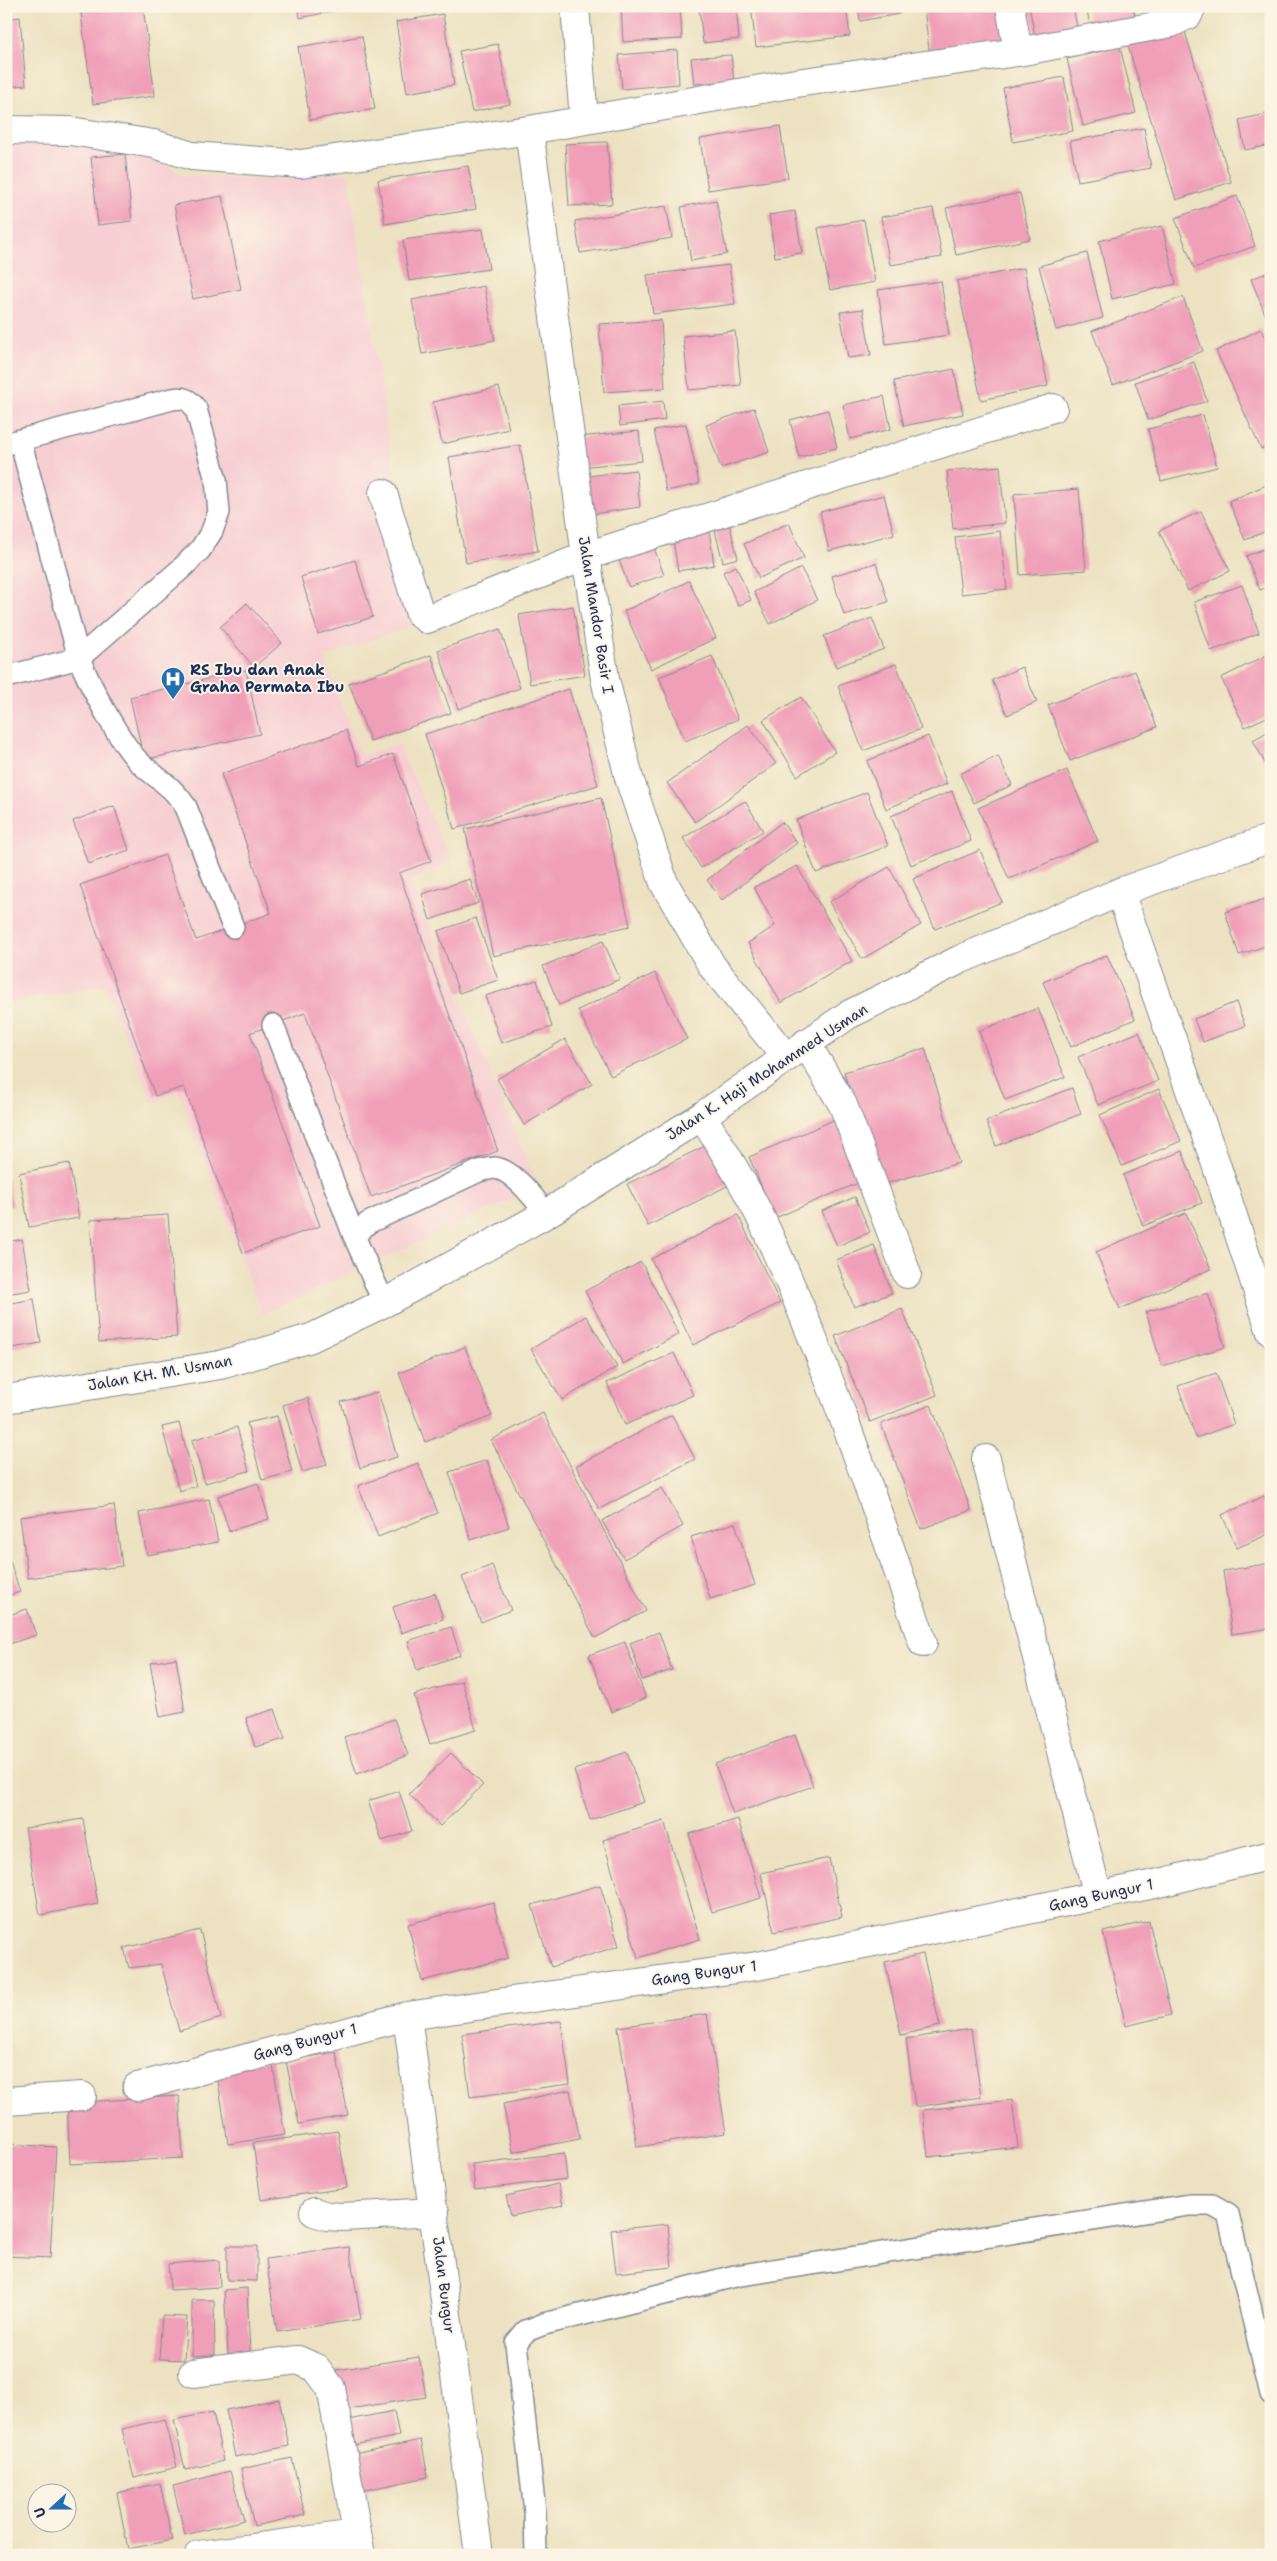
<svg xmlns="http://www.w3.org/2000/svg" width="1277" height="2561" viewBox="0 0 1277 2561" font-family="'Shantell Sans',sans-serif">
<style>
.built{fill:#f7cfd3}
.building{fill:#f09fb8}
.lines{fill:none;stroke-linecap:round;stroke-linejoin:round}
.lane-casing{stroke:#848890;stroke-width:24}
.street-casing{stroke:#848890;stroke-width:30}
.secondary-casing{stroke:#848890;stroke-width:30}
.lane{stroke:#fff;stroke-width:21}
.street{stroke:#fff;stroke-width:28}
.secondary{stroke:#fff;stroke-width:28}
.labels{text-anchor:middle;stroke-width:4;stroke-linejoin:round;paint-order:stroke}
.street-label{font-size:15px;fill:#1b2f5e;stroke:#fcf5e5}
.poi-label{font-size:15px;font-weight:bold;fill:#1b2f5e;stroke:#fcf5e5;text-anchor:start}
</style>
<rect width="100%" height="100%" fill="#fcf5e5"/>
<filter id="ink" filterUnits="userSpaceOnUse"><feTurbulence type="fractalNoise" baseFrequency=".02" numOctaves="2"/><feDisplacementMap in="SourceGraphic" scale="10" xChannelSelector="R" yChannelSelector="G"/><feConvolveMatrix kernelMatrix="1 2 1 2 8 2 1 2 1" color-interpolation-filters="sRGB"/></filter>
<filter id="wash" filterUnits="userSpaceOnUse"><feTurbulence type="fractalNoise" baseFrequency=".0096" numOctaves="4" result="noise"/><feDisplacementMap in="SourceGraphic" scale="20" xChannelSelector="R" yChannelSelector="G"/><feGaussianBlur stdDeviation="1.12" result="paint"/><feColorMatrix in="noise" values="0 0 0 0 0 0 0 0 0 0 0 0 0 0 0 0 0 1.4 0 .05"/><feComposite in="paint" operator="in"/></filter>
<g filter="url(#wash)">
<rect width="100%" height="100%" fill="#ece2c1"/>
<path class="built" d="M6,137L146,152L182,175L280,180L348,172L417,624L324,657L361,756L398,744L451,861L410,881L538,1187L262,1314L179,1092L152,1102L105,985L6,1003Z"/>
<g id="blocks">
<path class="building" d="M80,6H143L155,96L93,104Z
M298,6H353V7L300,18Z
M621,6H680L682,39L623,42Z
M699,6H736L739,39L703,43Z
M751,6H846L850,36L756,47Z
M858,6H898L899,14L860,21Z
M939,6H1001L1005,42L929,50L924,8Z
M1029,6H1073L1078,33L1036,41Z
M1086,6H1133L1137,26L1092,34Z
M443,14L454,85L407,93L396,22Z
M20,17L26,85L6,87V19Z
M1182,22L1231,182L1176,200L1126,40Z
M362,36L375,109L310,120L298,47Z
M498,44L510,104L472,112L459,51Z
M1120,47L1136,113L1083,126L1067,59Z
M677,50L679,84L622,89L619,55Z
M731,55L734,81L694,84L691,58Z
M1064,77L1073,131L1013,142L1003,88Z
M1271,113V145L1245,150L1239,120Z
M780,126L788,178L708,190L700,139Z
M1144,128L1151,168L1078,181L1070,141Z
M607,142L612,204L569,206L565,144Z
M125,154L132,221L98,225L91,157Z
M468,166L476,209L385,224L378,180Z
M1020,193L1030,239L956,255L946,208Z
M222,196L241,289L193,299L174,205Z
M1237,196L1255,246L1194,268L1175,218Z
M716,200L727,254L691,261L681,207Z
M666,206L672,238L580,253L575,221Z
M933,208L942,257L890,265L881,217Z
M795,211L802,253L775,257L769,215Z
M864,220L875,282L830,290L818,228Z
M1162,226L1176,284L1112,299L1099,241Z
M483,229L489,269L409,281L403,240Z
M1087,253L1103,318L1056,330L1039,266Z
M729,265L735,304L653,314L647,275Z
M1024,268L1048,386L981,400L957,281Z
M1271,271V329L1251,279Z
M941,281L949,335L886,344L878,290Z
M484,286L495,340L422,354L412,300Z
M1183,297L1203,351L1113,385L1092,331Z
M863,309L871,355L848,358L840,312Z
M661,320L665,388L604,392L599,324Z
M1261,329L1271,351V445L1261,449L1216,351Z
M735,331L741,385L689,390L683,336Z
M1194,362L1207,401L1148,420L1135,382Z
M954,369L963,414L904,426L894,381Z
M499,387L509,429L442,444L433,402Z
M884,396L891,429L850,439L843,405Z
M663,401L665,420L620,426L618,406Z
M754,408L769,452L721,468L706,425Z
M828,410L837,448L799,457L790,420Z
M1203,415L1217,467L1161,481L1148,429Z
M686,424L699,484L666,491L654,430Z
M639,431L642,461L580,467L578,437Z
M520,445L538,551L466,563L449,457Z
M1000,466L1005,523L953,529L947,471Z
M636,470L640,507L586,515L580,477Z
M1271,483V529L1245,540L1229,501Z
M1079,489L1086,570L1020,575L1014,494Z
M884,495L894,534L829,551L820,512Z
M1201,511L1230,571L1188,591L1159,531Z
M728,519L738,558L723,562L713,523Z
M789,523L804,558L759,578L744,544Z
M709,530L714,565L678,571L672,535Z
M1000,531L1007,589L961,594L955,537Z
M1271,546V586L1260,590L1246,556Z
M654,548L664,575L629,587L619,560Z
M355,560L373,617L318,634L301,577Z
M876,563L888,602L844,615L832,576Z
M736,566L751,600L738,606L723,572Z
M801,568L817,600L770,624L754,592Z
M689,581L716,638L651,669L624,611Z
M1242,585L1259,633L1211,651L1194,602Z
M247,603L282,643L254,667L220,627Z
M573,606L585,675L530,684L519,615Z
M872,618L884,649L836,667L824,636Z
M500,629L520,688L458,709L438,650Z
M1269,654L1271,715L1245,727L1221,678Z
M431,655L451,713L370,741L349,683Z
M712,656L738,719L685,741L659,677Z
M896,664L921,729L863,751L838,686Z
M1022,667L1037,702L1007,715L992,680Z
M246,670L260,734L144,760L130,697Z
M1135,671L1157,727L1070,761L1048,705Z
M569,689L598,785L454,829L425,734Z
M801,697L835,752L797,776L763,720Z
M748,725L776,764L695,822L667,783Z
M346,730L359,766L393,754L431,861L399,873L498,1151L371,1197L305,1013L250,1033L320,1226L243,1253L184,1087L155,1096L80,885L165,855L196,940L271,913L221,774Z
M1271,730V767L1268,769L1253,740Z
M928,736L947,784L886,809L867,761Z
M998,756L1012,785L974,803L960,774Z
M1067,770L1098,841L1009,879L978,808Z
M952,791L971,841L911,865L891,816Z
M867,792L888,846L816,873L796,820Z
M601,798L630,926L493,956L465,829Z
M745,801L763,831L701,868L683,838Z
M114,806L129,850L88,864L73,821Z
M782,822L797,843L722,900L707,880Z
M980,850L1002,902L935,929L913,879Z
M797,866L852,961L781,1003L748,943L775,926L754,887Z
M889,867L921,925L862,959L829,902Z
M470,879L478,903L430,920L422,894Z
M1271,897V944L1239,955L1225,912Z
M476,918L498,980L459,993L438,931Z
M603,941L620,979L559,1005L543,966Z
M1107,955L1135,1019L1071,1047L1043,982Z
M655,973L687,1039L611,1076L578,1010Z
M537,980L552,1027L501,1043L485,996Z
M1236,1002L1245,1026L1203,1042L1194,1019Z
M1038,1008L1065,1077L1005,1100L979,1031Z
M1139,1032L1158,1081L1098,1105L1078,1057Z
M565,1039L592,1084L524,1125L497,1079Z
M925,1048L959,1163L877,1186L844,1072Z
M1072,1088L1081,1114L996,1146L986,1121Z
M1159,1089L1181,1141L1122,1166L1100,1115Z
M836,1119L863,1181L775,1218L749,1157Z
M711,1143L731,1184L648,1226L627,1184Z
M1182,1151L1202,1203L1143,1226L1123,1175Z
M69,1163L79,1218L29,1227L19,1173Z
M6,1175L13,1206L6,1207Z
M855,1197L870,1232L837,1246L822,1211Z
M1186,1213L1211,1269L1120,1309L1096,1252Z
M168,1215L177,1337L99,1342L90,1220Z
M738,1215L780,1303L693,1345L651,1259Z
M22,1239L31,1290L6,1294V1242Z
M874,1245L892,1293L854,1307L836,1260Z
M641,1262L679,1334L623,1364L585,1291Z
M1208,1293L1225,1347L1162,1366L1146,1312Z
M34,1299L41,1343L6,1349V1304Z
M902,1309L937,1395L870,1422L835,1336Z
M586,1316L617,1367L562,1400L531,1349Z
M465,1347L492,1416L425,1442L399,1373Z
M674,1353L693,1395L625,1425L607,1383Z
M1216,1373L1234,1424L1196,1438L1178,1386Z
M378,1392L397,1457L360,1468L341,1402Z
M308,1398L327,1465L302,1472L283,1405Z
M931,1405L971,1510L921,1529L881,1424Z
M543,1413L646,1611L595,1638L491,1440Z
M672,1415L695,1459L599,1509L576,1466Z
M277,1416L292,1472L262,1480L247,1423Z
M179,1423L196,1486L179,1491L162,1427Z
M237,1427L249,1471L205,1483L192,1440Z
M487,1460L509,1527L471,1540L449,1472Z
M418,1463L438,1513L378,1537L358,1486Z
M258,1483L269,1519L229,1531L218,1496Z
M662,1488L683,1526L624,1559L602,1521Z
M1264,1496L1271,1511V1533L1237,1548L1222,1515Z
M209,1499L218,1542L147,1555L139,1513Z
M114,1505L122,1566L28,1578L20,1517Z
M735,1523L755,1585L710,1599L691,1537Z
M10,1561L20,1592L7,1596L6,1562Z
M1271,1563V1628L1232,1634L1223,1571Z
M492,1565L511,1610L481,1622L462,1577Z
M435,1593L443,1619L401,1633L393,1607Z
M27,1609L36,1635L6,1645V1616Z
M451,1627L460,1655L417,1670L408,1641Z
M659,1632L672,1670L642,1680L630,1643Z
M625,1642L646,1698L611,1712L589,1655Z
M176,1658L185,1712L160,1717L150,1663Z
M462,1681L476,1730L430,1744L414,1695Z
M275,1709L285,1739L255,1747L246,1718Z
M394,1719L408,1755L357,1774L344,1737Z
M795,1735L813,1786L733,1814L715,1764Z
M627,1752L644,1802L590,1820L574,1770Z
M451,1753L483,1785L440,1826L409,1794Z
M399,1791L412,1831L382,1841L368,1801Z
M83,1819L98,1904L40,1915L25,1828Z
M738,1819L761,1898L712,1912L689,1834Z
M664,1821L700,1939L638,1958L603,1840Z
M829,1858L842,1917L774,1932L761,1873Z
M600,1885L619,1946L551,1967L532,1905Z
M493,1902L508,1958L422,1981L408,1924Z
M1149,1921L1171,2015L1126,2026L1103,1932Z
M200,1930L221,2018L179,2031L161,1964L129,1968L124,1948Z
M923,1954L940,2026L901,2035L885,1962Z
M707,2014L726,2133L637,2147L618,2027Z
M561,2021L570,2084L470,2097L462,2034Z
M971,2029L981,2097L915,2107L906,2039Z
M336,2052L348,2115L299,2124L286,2061Z
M272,2060L285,2135L228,2144L216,2068Z
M570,2090L580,2139L513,2152L503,2104Z
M179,2096L183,2158L70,2164L67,2103Z
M1012,2100L1018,2147L928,2157L923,2110Z
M338,2131L347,2188L261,2200L253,2143Z
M6,2144L56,2147L50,2258L6,2256Z
M564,2153L567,2179L475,2190L472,2164Z
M558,2184L563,2205L511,2216L506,2196Z
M668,2224L672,2267L616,2273L611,2230Z
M227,2246H257V2281L227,2280Z
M349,2247L361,2319L277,2332L266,2259Z
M219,2260L220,2287L170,2290L168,2264Z
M247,2288L250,2353L228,2354L224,2290Z
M192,2300H214L215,2355L192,2356Z
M162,2316L187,2317L184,2360L159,2359Z
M419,2357L426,2397L342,2410L336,2370Z
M279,2399L289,2446L235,2457L226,2410Z
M394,2411L399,2436L348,2446L343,2421Z
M213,2412L223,2461L185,2470L174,2420Z
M165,2419L177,2467L134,2478L122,2429Z
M421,2440L428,2477L356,2492L348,2455Z
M292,2458L305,2515L254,2526L241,2469Z
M230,2471L244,2520L185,2535L173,2486Z
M160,2483L172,2540L128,2549L117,2493Z"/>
</g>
</g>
<g filter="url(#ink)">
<use href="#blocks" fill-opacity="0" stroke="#848890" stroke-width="1"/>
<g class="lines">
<defs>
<path id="lane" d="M6,444L172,399C184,397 189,399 196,409L216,480L219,512L212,531L200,550L182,568L79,658L20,440
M6,677L79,658C90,686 119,741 139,762C157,779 172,785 186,807L233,927
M273,1025L354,1236L384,1303
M354,1236L368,1223L479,1171C484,1170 490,1168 495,1168C513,1170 536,1200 546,1214
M536,2555L535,2512L516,2343L526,2331L544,2324L735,2276L1189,2205H1212L1228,2214L1271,2394"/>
<path id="street" d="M575,6L584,120
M1010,6L1018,52
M6,130L70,131L154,144L192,156L301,164L529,130L796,83L1018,52L1171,23L1188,15L1192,6
M529,130L586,556L605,679L629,778L664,883L712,966L785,1056
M383,493L420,614L427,619L586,556L1053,408
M1120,892L1216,1164L1271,1332
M806,1043L843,1105L907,1274
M702,1116C725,1153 749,1191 767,1231C828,1365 875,1504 923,1643
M986,1459L1098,1896
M407,2016L479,2555
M137,2087L407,2016L757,1966L1164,1882L1271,1855
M6,2101L82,2096
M314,2212L327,2216L342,2217L435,2212
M193,2373L298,2360L316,2368L331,2388L361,2555
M199,2555L357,2534"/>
<path id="secondary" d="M6,1399L220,1365L311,1338L384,1303L546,1214L702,1116L848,1015L959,960L1120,892L1271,838"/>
</defs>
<use href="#lane" class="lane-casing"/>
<use href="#street" class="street-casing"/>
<use href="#secondary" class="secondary-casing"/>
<use href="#lane" class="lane"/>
<use href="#street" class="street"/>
<use href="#secondary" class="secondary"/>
</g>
</g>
<defs>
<symbol id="hospital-pin" viewBox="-11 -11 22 30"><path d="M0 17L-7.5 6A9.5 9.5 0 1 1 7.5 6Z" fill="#1f6fb2" stroke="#fcf5e5"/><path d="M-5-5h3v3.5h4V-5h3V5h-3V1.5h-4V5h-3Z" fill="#fff"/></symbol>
</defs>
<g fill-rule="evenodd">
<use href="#hospital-pin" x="159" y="665" width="28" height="38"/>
</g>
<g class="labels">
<g class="street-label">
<text transform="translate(596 615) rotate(81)" y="5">Jalan Mandor Basir I</text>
<text transform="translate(767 1072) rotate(-33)" y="5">Jalan K. Haji Mohammed Usman</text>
<text transform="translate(160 1373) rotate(-10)" y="5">Jalan KH. M. Usman</text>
<text transform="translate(1101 1895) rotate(-12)" y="5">Gang Bungur 1</text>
<text transform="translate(704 1973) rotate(-8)" y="5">Gang Bungur 1</text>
<text transform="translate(305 2042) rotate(-15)" y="5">Gang Bungur 1</text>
<text transform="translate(444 2285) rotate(83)" y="5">Jalan Bungur</text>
</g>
<g class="poi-label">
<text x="190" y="675">RS Ibu dan Anak<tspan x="190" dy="17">Graha Permata Ibu</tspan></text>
</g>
</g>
<rect width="1277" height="2561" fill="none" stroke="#fcf5e5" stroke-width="25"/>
<g transform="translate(52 2508) rotate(249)"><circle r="24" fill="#fcf5e5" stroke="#a2a6af"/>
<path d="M0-4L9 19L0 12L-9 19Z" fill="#1f6fb2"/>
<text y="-8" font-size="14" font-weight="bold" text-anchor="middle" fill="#1b2f5e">U</text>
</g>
</svg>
